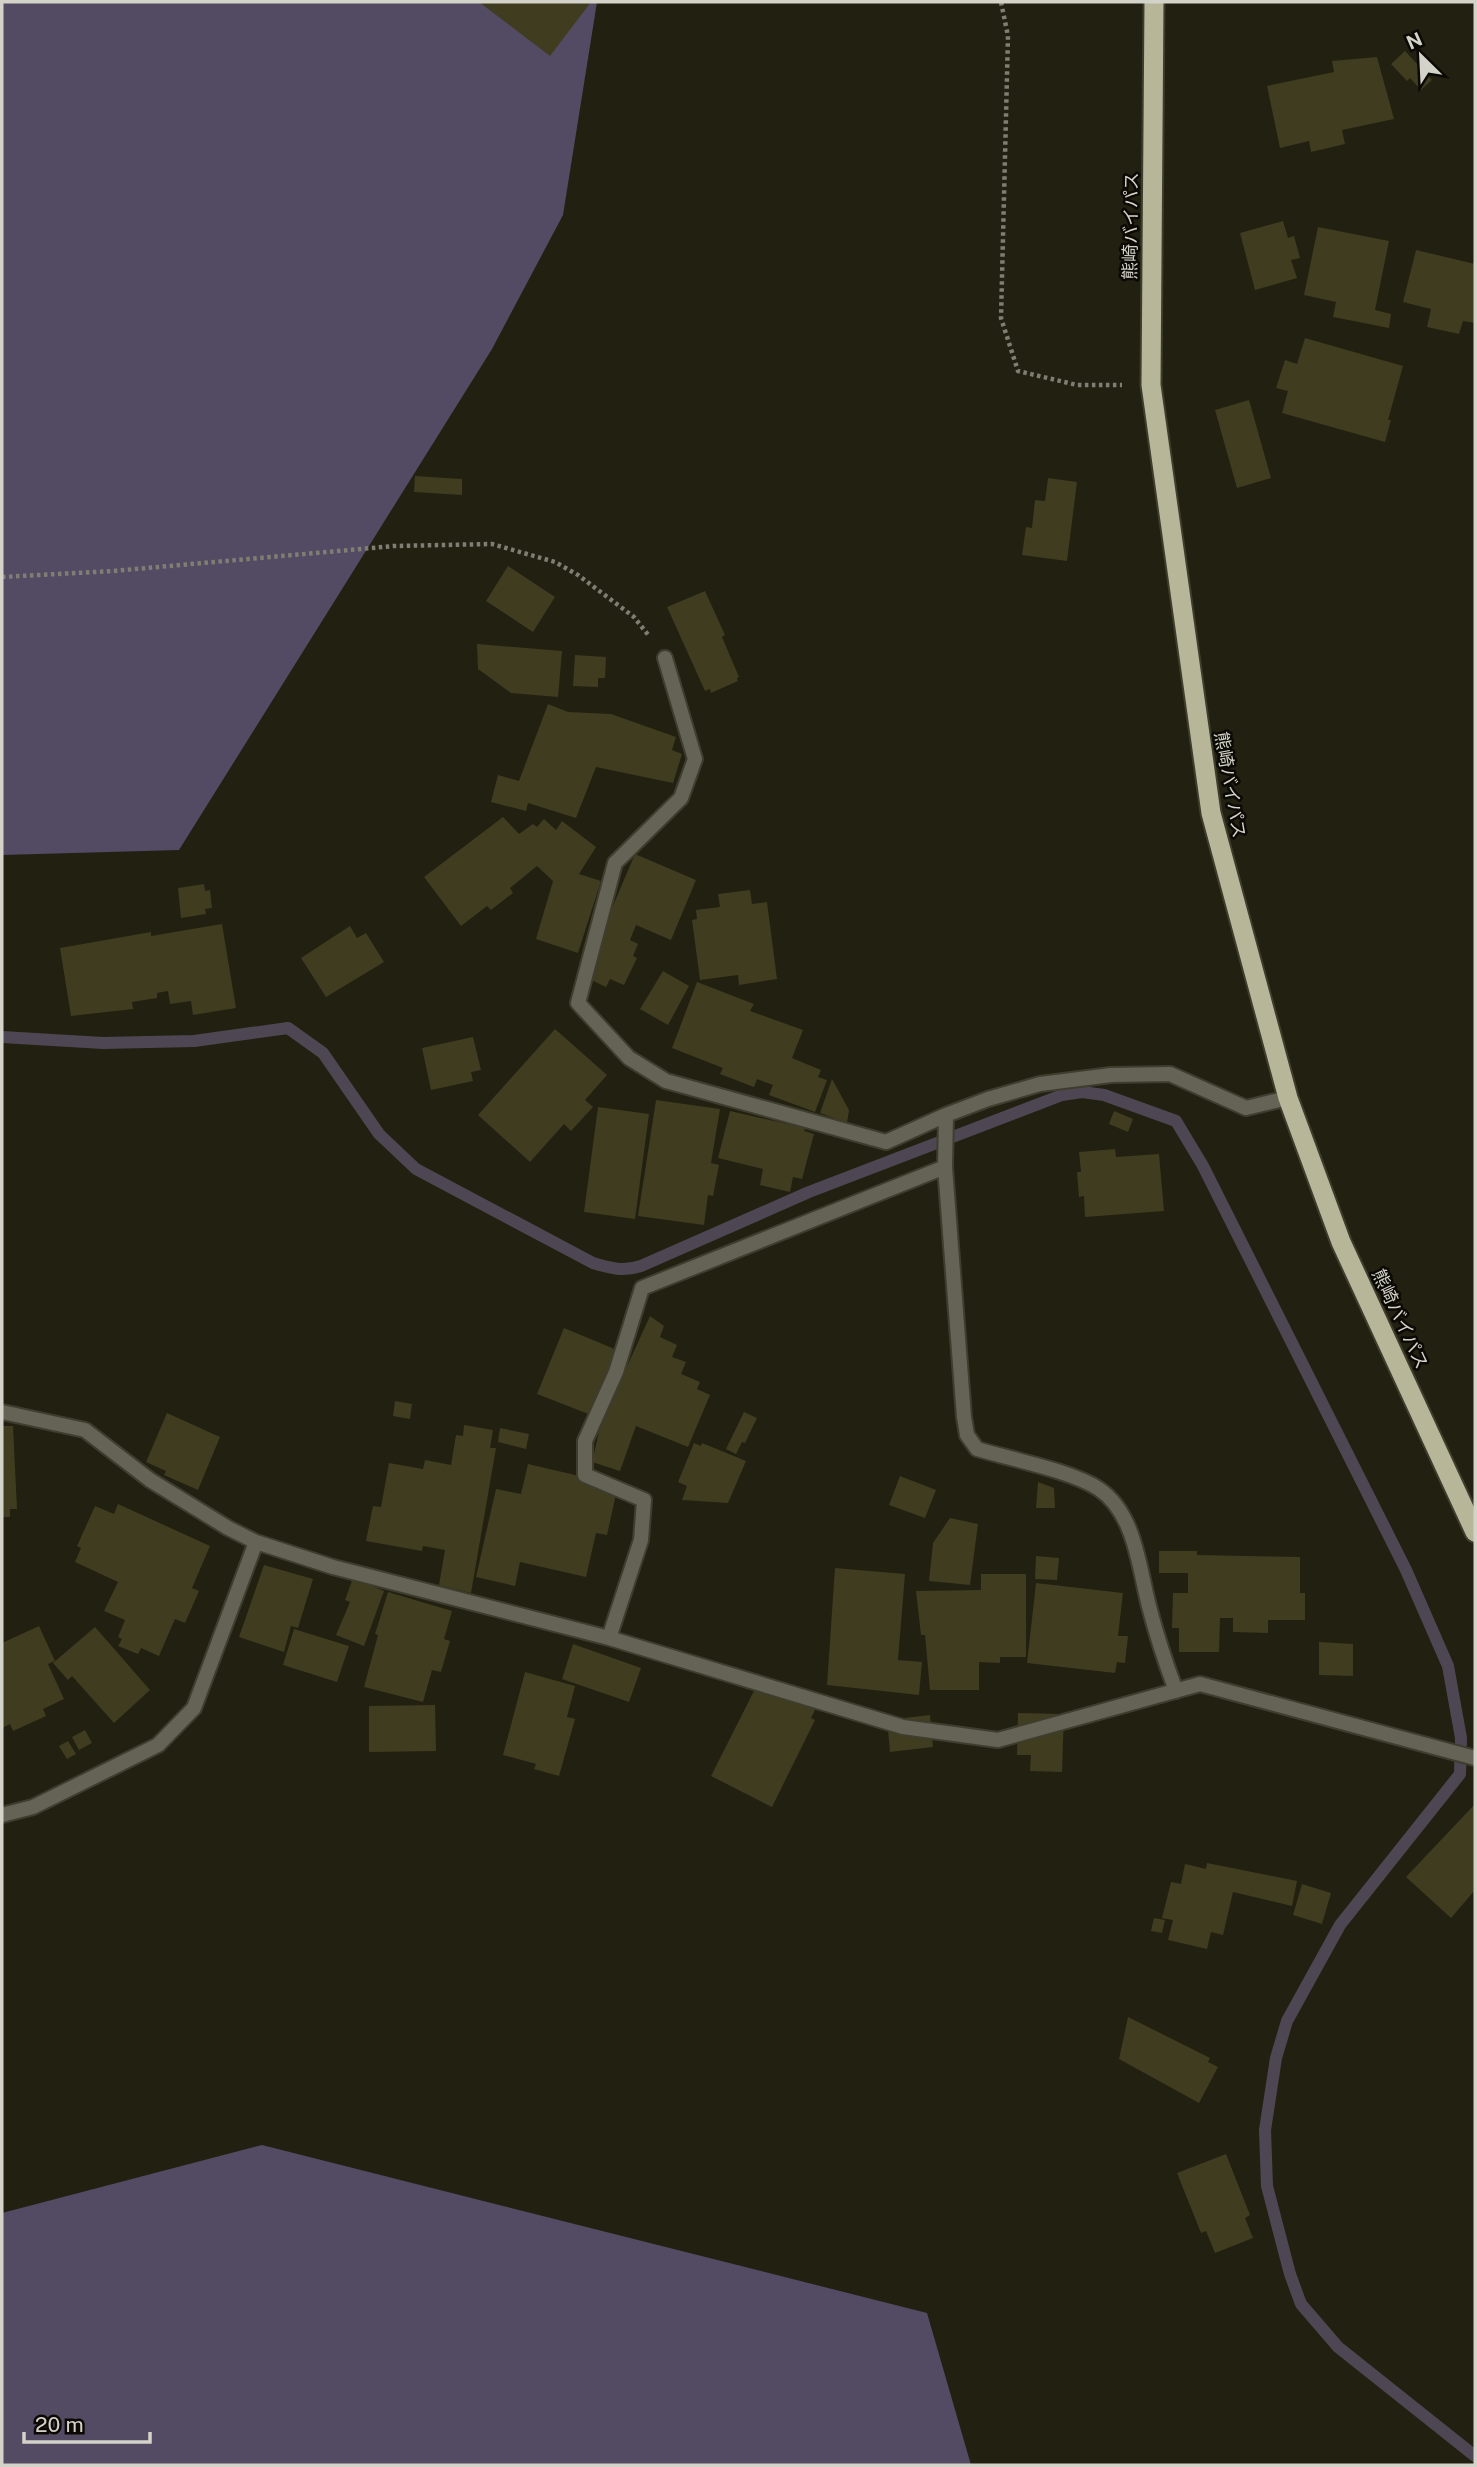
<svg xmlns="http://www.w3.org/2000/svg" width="1477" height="2467" viewBox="0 0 1477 2467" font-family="'Public Sans','Noto Sans JP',sans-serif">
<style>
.forest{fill:#534a64}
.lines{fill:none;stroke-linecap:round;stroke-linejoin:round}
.stream{stroke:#4e4753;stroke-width:12}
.building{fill:#3f3c20}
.minor-casing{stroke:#3e3d2e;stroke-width:18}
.trunk-casing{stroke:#3e3d2e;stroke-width:23}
.path{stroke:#7f7e72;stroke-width:4.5;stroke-dasharray:3.5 3.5;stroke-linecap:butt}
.minor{stroke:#646356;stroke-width:14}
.trunk{stroke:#b8b698;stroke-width:19}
.labels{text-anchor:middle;stroke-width:5;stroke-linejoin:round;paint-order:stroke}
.street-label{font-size:18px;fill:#d4d3c9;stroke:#0a0904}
</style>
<rect width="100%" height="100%" fill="#222011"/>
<path class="forest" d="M2,2H597L563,215L492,349L179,850L2,855Z
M262,2145L927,2313L971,2465H2V2213Z"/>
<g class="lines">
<path class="stream" d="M2,1037L103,1043L194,1041L288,1028L323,1053L379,1134L416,1169L593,1263C610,1268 623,1272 641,1266L809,1192L1062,1095L1082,1092L1104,1095L1176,1121L1203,1166L1406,1570L1448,1666L1461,1738L1460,1774L1340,1925L1287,2021L1276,2058L1265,2130L1267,2186L1290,2274L1301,2304L1338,2347L1475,2456"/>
</g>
<path class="building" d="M479,2H591L550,56Z
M1405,51L1432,80L1421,90L1410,78L1407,81L1391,64Z
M1377,57L1394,119L1342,130L1345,144L1311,152L1309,141L1280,148L1267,86L1334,72L1332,61Z
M1283,221L1288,238L1294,236L1300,258L1291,260L1297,278L1255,290L1240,233Z
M1318,227L1389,241L1375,310L1391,314L1389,328L1333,317L1336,302L1304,295Z
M1416,250L1475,264V323L1463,321L1459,334L1427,327L1431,309L1403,302Z
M1305,338L1403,366L1388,420H1391L1385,442L1282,413L1288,391L1276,388L1285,360L1297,364Z
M1249,400L1271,478L1237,488L1215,410Z
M415,476L462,479V495L414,492Z
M1048,478L1077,482L1067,561L1022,555L1026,527L1032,528L1035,500L1045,501Z
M508,566L555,597L533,632L486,601Z
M705,591L725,635L722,637L739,677L737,678L738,681L711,693L710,689L705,691L667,607Z
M477,644L562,651L558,697L511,693L478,669Z
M575,655L606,657L605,678H598V687L573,686Z
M548,704L568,712L611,714L676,737L672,750L682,754L673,783L596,767L576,818L528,803L526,811L491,802L498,775L519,781Z
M503,817L519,834L533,824L537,827L544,819L556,830L562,821L596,847L579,874L601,881L578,953L536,939L553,881L537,866L510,888L513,893L491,910L487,906L461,926L424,877Z
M635,854L696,880L671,940L636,925L630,940L638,944L633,956L637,958L624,985L610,979L606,987L583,976Z
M204,884L205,891L210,890L212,908L205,909L206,914L181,918L178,888Z
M750,890L752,904L767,902L777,979L739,985L738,975L700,980L692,920L697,919L696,910L720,907L718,894Z
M222,924L236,1008L193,1015L191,1001L170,1004L168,991L157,993V998L132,1002L133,1009L71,1016L60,948L151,932V936Z
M350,926L357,938L366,933L384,962L326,997L301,958Z
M663,971L689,986L668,1025L640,1009Z
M697,982L754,1004L750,1011L803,1030L792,1058L821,1070L818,1077L827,1080L815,1112L769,1095L773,1085L757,1079L754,1087L720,1074L723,1068L672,1048Z
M555,1029L607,1075L585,1100L593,1107L571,1131L564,1124L530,1162L478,1115Z
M473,1037L481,1070L471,1072L473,1081L431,1090L422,1048Z
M832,1079L849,1110L847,1123L820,1113Z
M656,1100L720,1109L711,1163L719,1165L713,1196L708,1195L704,1225L638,1216Z
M598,1107L649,1114L635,1219L584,1212Z
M730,1111L805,1128L804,1131L814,1134L802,1179L793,1177L790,1192L760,1185L763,1169L718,1158Z
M1114,1111L1133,1119L1128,1132L1109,1124Z
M1115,1149L1116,1157L1159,1154L1164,1211L1085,1217L1084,1196L1079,1197L1077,1172H1081L1079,1152Z
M650,1316L664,1326L660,1337L677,1345L672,1357L686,1362L681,1374L700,1382L697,1389L710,1395L688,1447L636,1426L620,1471L592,1462L601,1423Z
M564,1328L617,1350L591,1415L537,1394Z
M395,1401L412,1404L410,1419L393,1416Z
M744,1412L757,1418L745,1443L742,1442L736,1454L726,1449Z
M167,1413L220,1437L198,1490L164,1475L166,1471L146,1462Z
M464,1425L493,1430L490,1448H496L471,1593L439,1585L445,1550L423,1546L422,1551L366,1541L373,1506L381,1507L389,1463L423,1469L425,1460L451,1465L456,1435L463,1436Z
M2,1426H13L17,1509H10V1517H2Z
M500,1428L529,1434L526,1449L498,1442Z
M694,1443L701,1446L702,1443L746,1461L728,1503L682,1500L687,1486L678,1482Z
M528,1464L618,1485L607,1535L596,1533L586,1577L520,1562L515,1586L476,1577L496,1489L521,1494Z
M900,1476L936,1490L925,1518L889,1505Z
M1038,1482L1054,1488L1055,1508H1036Z
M118,1504L210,1546L192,1588L199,1591L185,1623L175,1619L159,1656L141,1648L138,1654L118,1646L122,1639L118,1637L125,1620L104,1611L118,1582L75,1562L81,1548L77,1546L95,1506L114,1514Z
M950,1518L978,1524L970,1585L929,1581L933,1543Z
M1159,1551H1197V1555L1300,1557V1593H1305V1620H1268V1633L1233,1632V1618H1220L1219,1652H1179V1628H1172L1173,1593H1188V1573H1159Z
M1036,1556L1059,1558L1057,1580L1035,1579Z
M264,1565L313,1579L298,1628L291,1626L284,1652L239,1637Z
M835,1568L905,1574L898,1660L922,1662L919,1695L827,1685Z
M981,1574H1026V1657H1000V1663L979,1662V1690H930L925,1635H921L916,1591L981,1590Z
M353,1578L384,1591L364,1646L336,1635L350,1602L345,1600Z
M1036,1583L1123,1593L1118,1636H1128L1125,1663L1117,1662L1115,1673L1027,1663Z
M388,1592L452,1611L444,1639L450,1641L441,1672L432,1670L423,1702L364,1687L378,1635L375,1634Z
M39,1626L55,1661L48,1664L64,1699L43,1709L46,1716L13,1731L10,1724L2,1728V1643Z
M95,1627L150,1690L114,1723L72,1676L68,1680L53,1663Z
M294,1629L349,1646L337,1682L283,1665Z
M1319,1642L1353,1644V1676L1319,1675Z
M573,1644L641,1668L629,1702L562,1679Z
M525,1672L575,1686L567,1717L575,1719L559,1776L534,1769L536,1764L503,1755Z
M758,1683L817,1706L811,1718L815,1720L772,1807L711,1776Z
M435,1705L436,1751L369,1752V1706Z
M1018,1713L1064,1714L1062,1772L1030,1771L1031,1755H1017Z
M930,1715L933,1747L890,1752L887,1720Z
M85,1730L92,1743L79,1750L72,1737Z
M68,1741L76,1754L67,1759L59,1746Z
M1475,1804V1890L1451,1918L1406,1877Z
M1207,1863L1297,1881L1292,1906L1233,1892L1223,1935L1211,1932L1207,1949L1168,1940L1173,1920L1162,1918L1171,1882L1181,1884L1185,1864L1206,1869Z
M1302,1884L1331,1893L1322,1924L1293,1915Z
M1154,1918L1165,1920L1162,1933L1151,1931Z
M1128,2017L1210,2058L1208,2062L1218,2067L1199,2103L1119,2059Z
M1226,2154L1250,2215L1245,2218L1253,2238L1215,2253L1206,2231L1201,2233L1177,2173Z"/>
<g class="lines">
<defs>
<path id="minor" d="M665,658L695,759L681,798L615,863L578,1003L629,1058L666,1081L886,1142L946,1115L988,1099L1040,1084L1111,1075L1170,1074L1246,1108L1288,1098
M946,1115L945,1167L964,1417L967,1435L977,1449C1010,1459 1072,1471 1099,1489C1136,1514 1139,1570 1150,1610C1157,1637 1166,1664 1176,1691
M2,1412L85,1430L150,1480L228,1528L256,1542L333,1567L609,1638L903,1727L998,1740L1200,1684L1475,1758
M609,1638L641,1540L644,1500L585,1475V1441L616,1372L642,1288L945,1167
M2,1815L33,1807L158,1745L194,1708L256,1542"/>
<path id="trunk" d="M1154,2L1151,385L1211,813L1288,1098L1341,1242L1475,1532"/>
</defs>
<use href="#minor" class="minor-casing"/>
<use href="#trunk" class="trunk-casing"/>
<path class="path" d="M1001,2L1008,36L1001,318L1018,371L1077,385H1122
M2,577L113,571L394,546L492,544L555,562L578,575L634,617L649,636"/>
<use href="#minor" class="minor"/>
<use href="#trunk" class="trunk"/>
</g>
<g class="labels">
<g class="street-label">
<text transform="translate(1131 226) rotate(-89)" y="6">熊崎バイパス</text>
<text transform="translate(1230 785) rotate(80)" y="6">熊崎バイパス</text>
<text transform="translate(1400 1319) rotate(65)" y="6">熊崎バイパス</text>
</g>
</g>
<rect width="1477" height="2467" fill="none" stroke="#d4d3c9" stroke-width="7"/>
<g transform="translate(1421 56) rotate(336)" stroke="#0a0904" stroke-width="5" paint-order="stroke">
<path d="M0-5L12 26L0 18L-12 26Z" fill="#d4d3c9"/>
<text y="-10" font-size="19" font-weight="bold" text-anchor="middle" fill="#d4d3c9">N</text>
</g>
<path d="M24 2432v10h126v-10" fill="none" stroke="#d4d3c9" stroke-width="3.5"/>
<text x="35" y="2432" font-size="21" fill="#d4d3c9" stroke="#0a0904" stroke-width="5" paint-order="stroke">20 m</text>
</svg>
